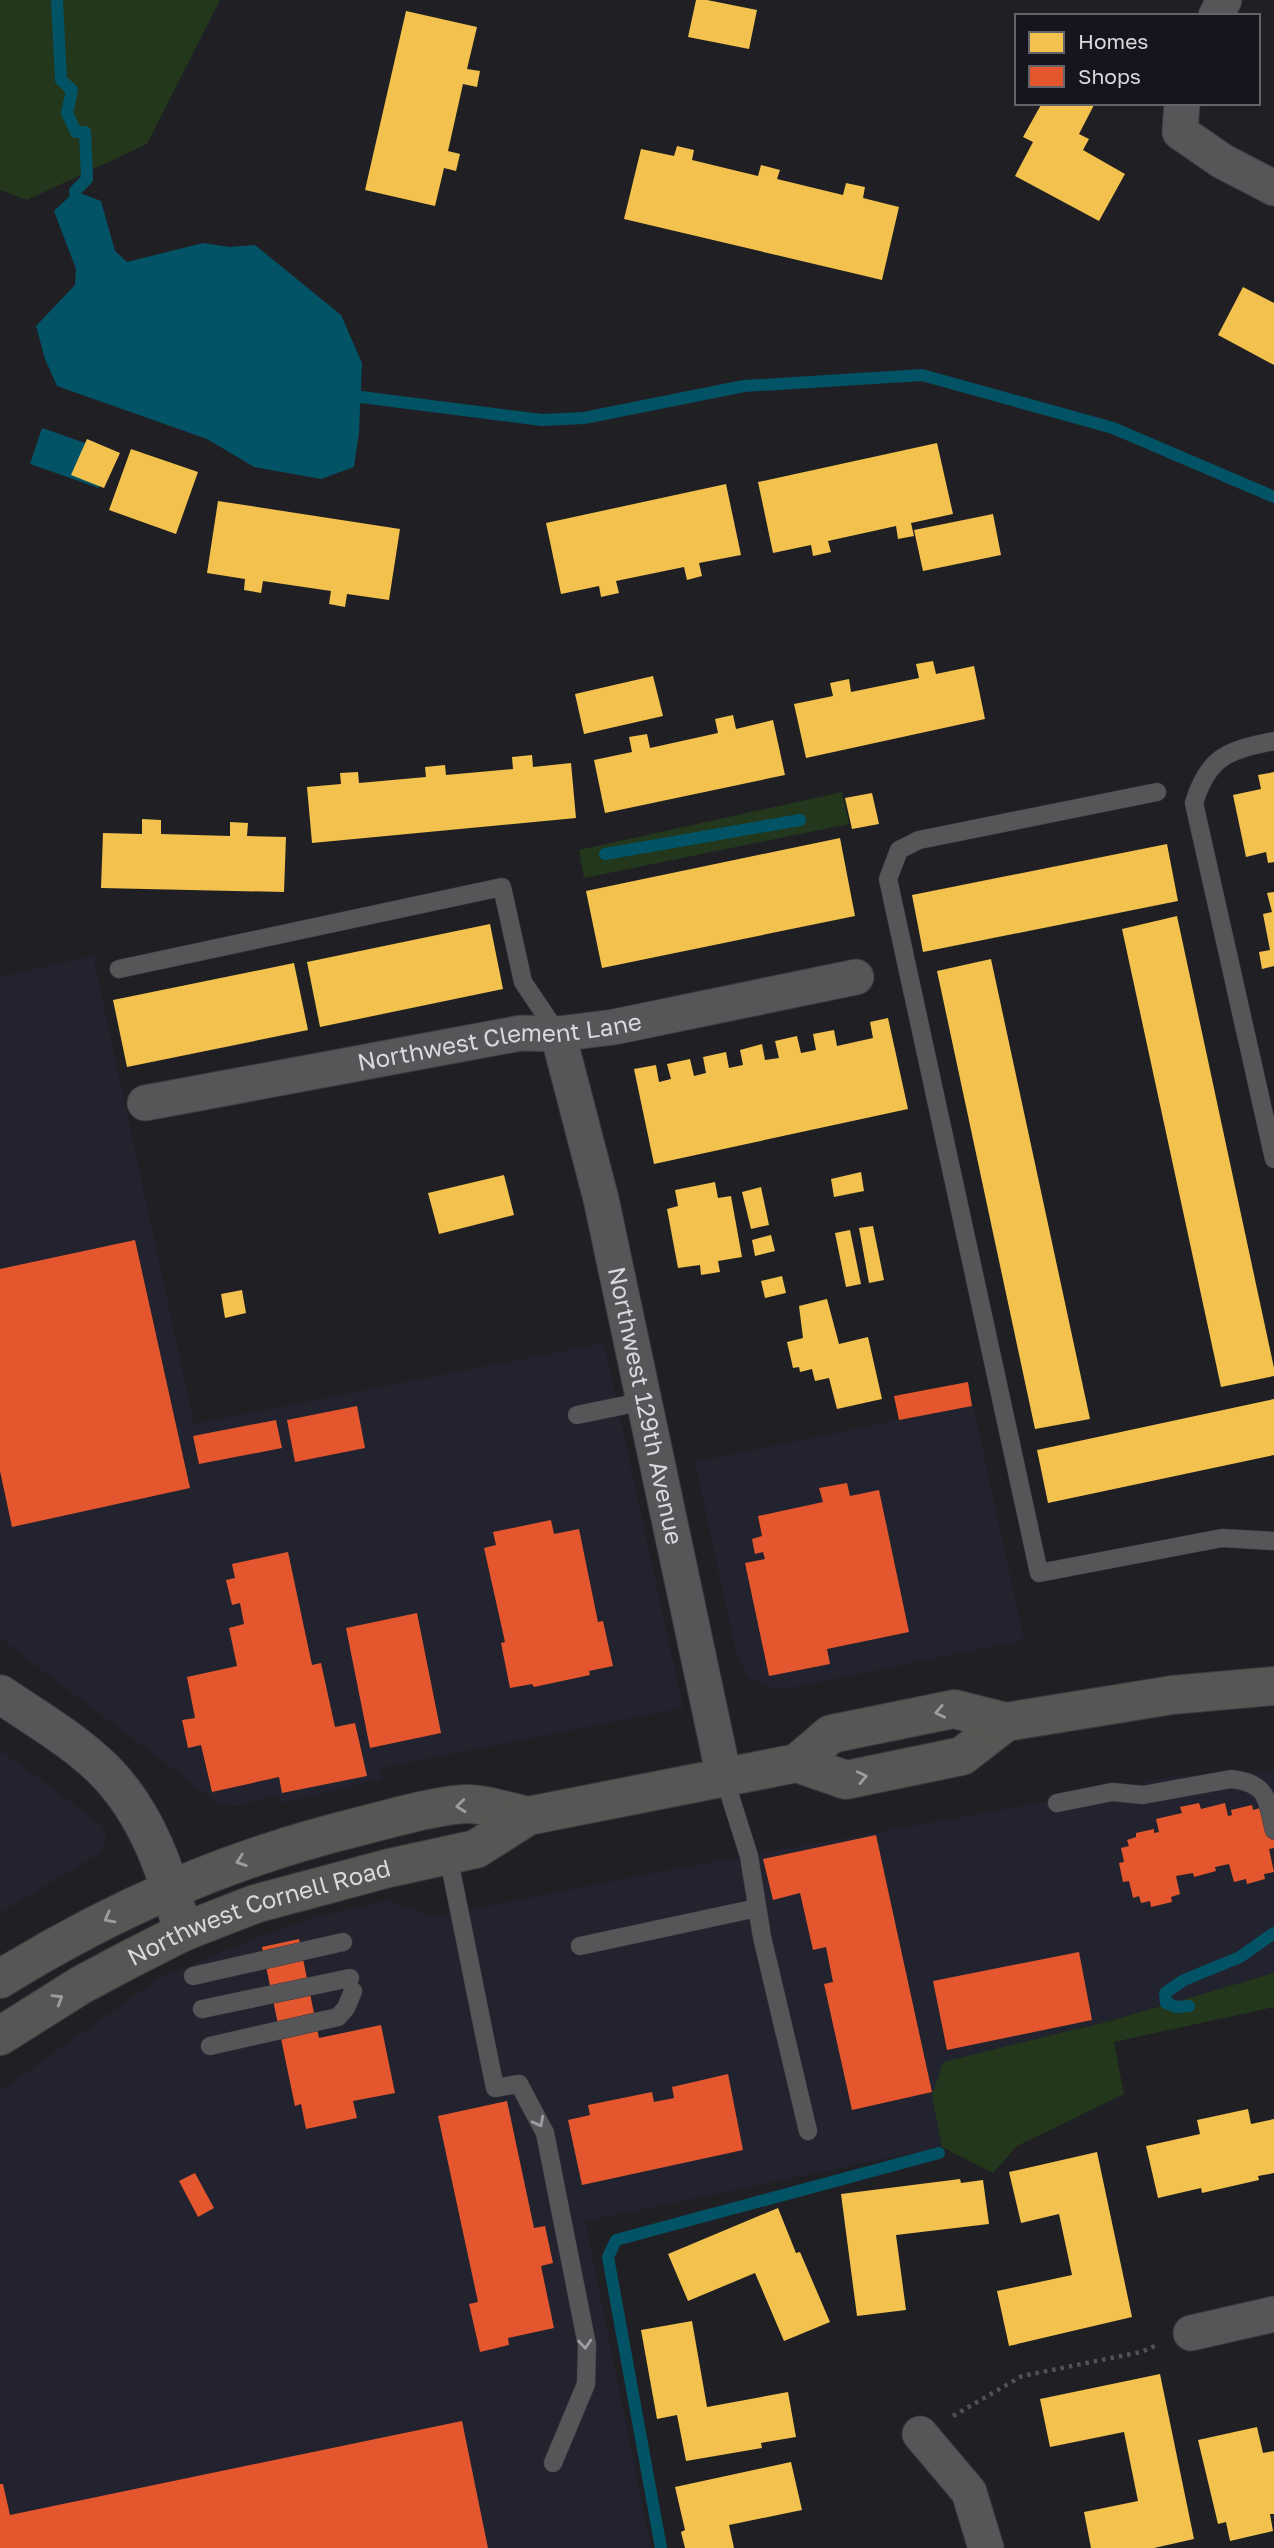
<svg xmlns="http://www.w3.org/2000/svg" width="1274" height="2548" viewBox="0 0 1274 2548" font-family="'Golos Text',sans-serif">
<style>
.built{fill:#22232f}
.green{fill:#22371b}
.water{fill:#035366}
.homes{fill:#f2c14e}
.shops{fill:#e4572e}
.lines{fill:none;stroke-linecap:round;stroke-linejoin:round}
.stream{stroke:#035366;stroke-width:12}
.service-casing{stroke:#3b3b3f;stroke-width:19}
.minor-casing{stroke:#3b3b3f;stroke-width:37}
.tertiary-casing{stroke:#3b3b3f;stroke-width:40}
.secondary-casing{stroke:#3b3b3f;stroke-width:40}
.path{stroke:#525254;stroke-width:4.5;stroke-dasharray:3.5 5;stroke-linecap:butt}
.service{stroke:#565659;stroke-width:18}
.minor{stroke:#565659;stroke-width:35}
.tertiary{stroke:#565659;stroke-width:38}
.secondary{stroke:#575654;stroke-width:38}
.oneway{stroke:#9e9e9f}
.oneway2{stroke:#9e9ea2}
.labels{text-anchor:middle;stroke-width:7;stroke-linejoin:round;paint-order:stroke}
.street-label{font-size:24px;fill:#d8d8dd;stroke:#15161d}
</style>
<rect width="100%" height="100%" fill="#202024"/>
<path class="built" d="M93,956L194,1424L604,1343L683,1708L380,1768L382,1779L280,1803L278,1794L238,1806H228L218,1803L0,1638V977Z
M973,1405L1024,1640L790,1688L767,1687L748,1676L737,1656L695,1462Z
M0,1750L99,1823L106,1832L104,1844L98,1854L0,1913Z
M1274,1770V1973L1110,2021L932,2096L942,2147L585,2221L651,2548H0V2091L160,1978L254,1939L317,1917L389,1900L432,1917L664,1871L1061,1799L1168,1777Z"/>
<path class="green" d="M0,0H220L147,144L27,200L0,190Z
M842,792L849,824L584,878L579,850Z
M1274,1973V2007L1114,2042L1124,2094L1017,2146L993,2173L942,2147L932,2096L943,2062L1110,2021Z"/>
<path class="water" d="M75,191L101,201L115,251L127,262L203,243L230,247L255,245L341,315L362,363L359,432L354,467L321,479L254,467L207,439L57,386L45,359L36,326L75,285L76,269L54,211Z
M42,428L111,452L99,488L30,464Z"/>
<path class="homes" d="M696,0H707L757,10L749,49L688,37Z
M406,11L477,27L467,69L480,71L477,87L463,84L448,151L460,154L456,171L444,168L435,206L365,190Z
M1042,103H1095L1079,134L1089,139L1083,150L1125,174L1099,221L1015,176L1033,142L1023,137Z
M677,146L694,150L692,160L758,176L761,165L780,170L777,179L843,195L846,183L865,187L863,198L899,207L882,280L624,219L641,149L674,156Z
M1243,287L1274,303V365L1218,335Z
M87,439L120,453L104,488L71,475Z
M937,443L953,514L911,523L914,536L898,539L896,526L828,541L831,552L813,556L811,545L773,553L758,482Z
M131,449L198,472L176,534L109,510Z
M726,484L741,555L699,563L702,576L687,580L684,567L616,581L619,593L601,597L599,586L561,594L546,523Z
M218,501L400,529L389,600L347,594L345,607L329,604L331,591L263,581L261,593L244,590L245,579L207,573Z
M993,514L1001,555L923,571L914,530Z
M933,661L936,674L974,666L985,719L806,758L794,704L833,696L830,683L849,679L851,692L919,678L916,664Z
M653,676L663,716L584,734L575,694Z
M733,715L736,729L773,720L785,775L605,813L594,760L632,752L629,737L647,734L650,748L718,733L715,719Z
M532,755L533,767L571,763L576,818L312,843L307,787L341,784L340,773L358,772L359,783L426,777L425,767L445,765L446,775L513,769L512,757Z
M1274,772V862L1268,863L1266,852L1246,857L1233,795L1261,789L1258,775Z
M872,793L879,824L852,829L845,798Z
M142,819L161,820V834L230,836V822L248,823L247,836L286,837L284,892L101,888L103,833L142,834Z
M840,838L855,916L602,968L586,891Z
M1167,844L1178,901L923,952L912,895Z
M1274,892V966L1262,969L1259,952L1270,950L1263,914L1272,912L1267,893Z
M1177,916L1274,1368V1376L1221,1387L1122,929Z
M490,924L503,989L320,1027L307,962Z
M991,959L1090,1419L1035,1429L937,971Z
M294,963L308,1030L127,1067L113,1000Z
M888,1018L908,1109L654,1164L634,1069L656,1065L659,1082L671,1079L667,1064L690,1059L694,1076L706,1073L703,1057L726,1052L729,1068L743,1065L740,1050L762,1044L765,1060L779,1058L775,1041L797,1036L801,1053L816,1050L813,1034L834,1030L837,1046L873,1038L870,1022Z
M861,1172L864,1191L834,1197L831,1179Z
M504,1175L514,1215L439,1234L428,1193Z
M715,1182L718,1198L731,1196L742,1257L718,1261L720,1272L701,1275L700,1265L678,1268L667,1209L678,1206L675,1190Z
M761,1187L769,1225L751,1229L742,1192Z
M873,1226L884,1280L869,1283L859,1228Z
M850,1230L861,1284L846,1287L835,1233Z
M771,1235L775,1251L755,1256L752,1240Z
M782,1276L786,1293L765,1298L761,1281Z
M242,1290L246,1313L225,1318L221,1294Z
M827,1299L839,1344L868,1337L882,1399L837,1409L829,1378L815,1381L812,1369L800,1372L799,1367L793,1368L787,1342L803,1338L799,1306Z
M1274,1399V1455L1048,1503L1037,1450Z
M1248,2109L1251,2124L1274,2119V2173L1258,2176L1259,2180L1202,2193L1201,2188L1158,2198L1146,2146L1200,2134L1197,2120Z
M1097,2152L1132,2317L1009,2346L997,2291L1072,2275L1059,2214L1021,2223L1009,2172Z
M960,2179L961,2183L983,2180L989,2224L896,2235L906,2310L857,2316L841,2194Z
M778,2208L796,2253L800,2252L830,2322L784,2341L755,2273L688,2301L668,2254Z
M692,2321L707,2407L788,2392L796,2437L761,2443L762,2448L686,2461L677,2415L657,2419L641,2330Z
M1160,2374L1194,2539L1154,2548H1091L1084,2512L1138,2501L1124,2432L1050,2447L1040,2399Z
M1257,2427L1263,2453L1274,2451V2514H1270L1273,2531L1230,2541L1226,2522L1218,2524L1198,2440Z
M791,2462L802,2510L729,2525L734,2548H685L681,2532L685,2530L675,2487Z"/>
<path class="shops" d="M135,1240L190,1488L12,1527L0,1471V1269Z
M968,1382L972,1406L899,1420L894,1396Z
M357,1406L365,1448L295,1462L287,1420Z
M276,1420L282,1448L199,1464L193,1436Z
M847,1483L850,1496L879,1490L909,1632L827,1649L830,1664L769,1676L745,1563L765,1559L763,1552L755,1554L752,1539L762,1536L758,1516L823,1502L819,1488Z
M551,1520L554,1534L579,1529L598,1622L603,1621L613,1666L589,1671L590,1675L534,1687L532,1684L510,1688L501,1643L505,1642L484,1548L496,1545L493,1532Z
M288,1552L312,1665L321,1663L335,1727L355,1723L367,1776L282,1793L279,1777L212,1792L201,1745L188,1748L182,1720L195,1718L187,1677L237,1666L229,1628L244,1624L240,1603L232,1605L226,1580L235,1578L232,1564Z
M417,1613L441,1733L370,1748L346,1628Z
M1199,1803L1201,1809L1225,1803L1228,1816L1232,1815L1231,1810L1252,1805L1253,1810L1260,1808L1265,1829L1271,1828L1274,1841V1848L1269,1849L1274,1872L1264,1874L1265,1879L1247,1884L1246,1879L1234,1882L1229,1864L1215,1867L1216,1871L1194,1877L1193,1873L1176,1876L1180,1894L1171,1897L1172,1902L1151,1907L1150,1901L1141,1903L1139,1896L1133,1898L1129,1881L1123,1882L1119,1863L1124,1862L1121,1848L1129,1846L1127,1840L1136,1837V1833L1154,1829V1833L1159,1832L1156,1819L1182,1813L1180,1807Z
M876,1835L932,2092L852,2110L824,1984L833,1982L826,1947L813,1950L800,1893L773,1900L763,1859Z
M299,1939L319,2038L381,2025L395,2093L353,2101L357,2118L306,2129L301,2104L295,2106L262,1947Z
M1079,1952L1092,2020L947,2050L933,1981Z
M728,2074L743,2150L582,2185L568,2120L590,2115L588,2105L652,2092L654,2102L674,2098L672,2087Z
M507,2101L534,2228L545,2226L553,2263L541,2266L554,2328L508,2338L509,2345L480,2352L469,2304L478,2302L438,2116Z
M195,2173L214,2208L198,2217L179,2181Z
M462,2421L488,2548H0V2484H3L10,2515Z"/>
<g class="lines">
<path class="stream" d="M57,0L61,80L72,90L67,113L76,132H85L87,179L75,191L78,207
M345,395L542,420L584,418L744,386L922,375L1113,428L1274,497
M605,854L800,820
M1189,2006L1177,2007L1166,2003L1165,1993L1184,1980L1240,1957L1274,1933
M661,2548L608,2257L616,2240L939,2153"/>
<defs>
<path id="service" d="M1274,741C1229,750 1208,756 1194,803L1274,1159
M1157,792L919,840L899,850L888,879L1039,1573L1222,1538L1274,1541
M119,969L502,887L523,982L558,1034
M577,1415L645,1401
M724,1777L749,1856L762,1937L808,2131
M1057,1803L1112,1792L1143,1795L1231,1779C1267,1783 1267,1798 1274,1830
M448,1855L495,2088L519,2084L545,2133L587,2345L586,2384L553,2463
M580,1946L757,1908
M193,1976L343,1942
M202,2009L350,1978
M210,2046L338,2017L346,2008L353,1991"/>
<g id="minor">
<path d="M1216,16L1224,0"/>
<path d="M1182,103L1180,132L1222,161L1274,188"/>
<path id="s1" d="M558,1034L601,1199L724,1777"/>
<path id="s2" d="M145,1103L521,1033L558,1034L614,1027L856,977"/>
<path d="M1191,2333L1274,2314"/>
<path d="M920,2434L969,2492L986,2548"/>
</g>
<path id="tertiary" d="M0,1694C35,1718 74,1740 104,1770C148,1814 167,1874 183,1932"/>
<g id="secondary">
<path d="M797,1763L846,1780L962,1756L1006,1722"/>
<path d="M0,1979C115,1908 230,1858 361,1826C393,1818 433,1806 465,1804C482,1803 510,1812 528,1816"/>
<path id="s3" d="M0,2036L81,1985L128,1960L183,1932L255,1904L389,1868L476,1849L528,1816L797,1763L831,1734L954,1709L1006,1722L1172,1695L1274,1686"/>
</g>
</defs>
<use href="#service" class="service-casing"/>
<use href="#minor" class="minor-casing"/>
<use href="#tertiary" class="tertiary-casing"/>
<use href="#secondary" class="secondary-casing"/>
<path class="path" d="M953,2416L1022,2376L1141,2352L1157,2345"/>
<use href="#service" class="service"/>
<use href="#minor" class="minor"/>
<use href="#tertiary" class="tertiary"/>
<use href="#secondary" class="secondary"/>
</g>
<defs><path id="oneway-chevron" d="M-2-3.5L2.5 0L-2 3.5" fill="none" stroke-width="1.6" stroke-linecap="round" stroke-linejoin="round" transform="scale(1.75)"/></defs>
<g class="oneway">
<use href="#oneway-chevron" transform="translate(940 1712) rotate(168)"/>
<use href="#oneway-chevron" transform="translate(862 1777) rotate(-12)"/>
<use href="#oneway-chevron" transform="translate(461 1806) rotate(174)"/>
<use href="#oneway-chevron" transform="translate(241 1861) rotate(161)"/>
<use href="#oneway-chevron" transform="translate(109 1918) rotate(152)"/>
<use href="#oneway-chevron" transform="translate(58 1999) rotate(-31)"/>
</g>
<g class="oneway2">
<use href="#oneway-chevron" transform="translate(539 2122) rotate(62)"/>
<use href="#oneway-chevron" transform="translate(585 2344) rotate(85)"/>
</g>
<g class="labels">
<g class="street-label">
<text dy="8" stroke="none"><textPath href="#s2" startOffset="360">Northwest Clement Lane</textPath></text>
<text dy="8" stroke="none"><textPath href="#s1" startOffset="382">Northwest 129th Avenue</textPath></text>
<text dy="8" stroke="none"><textPath href="#s3" startOffset="289">Northwest Cornell Road</textPath></text>
</g>
</g>
<rect x="1015" y="14" width="245" height="91" fill="#15161d" stroke="#63646a" stroke-width="2"/>
<rect x="1029" y="32" width="35" height="21" fill="#f2c14e" stroke="#63646a" stroke-width="2"/>
<text x="1078" y="49" font-size="21" fill="#d8d8dd">Homes</text>
<rect x="1029" y="66" width="35" height="21" fill="#e4572e" stroke="#63646a" stroke-width="2"/>
<text x="1078" y="84" font-size="21" fill="#d8d8dd">Shops</text>
</svg>
